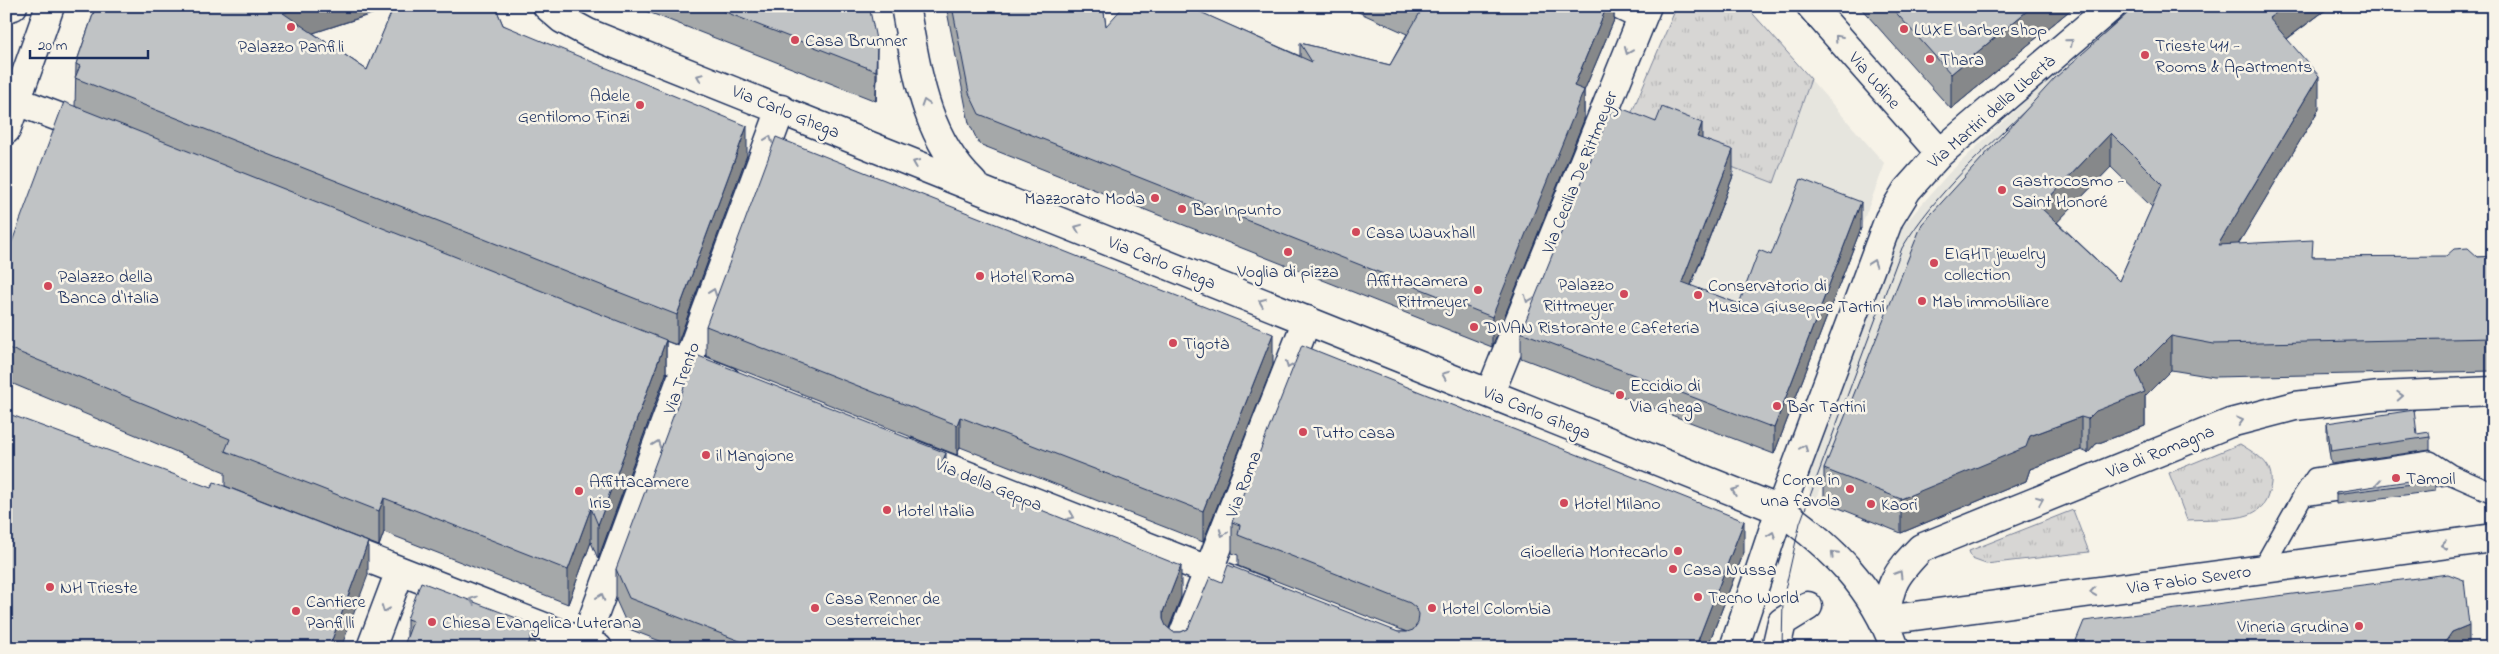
<svg xmlns="http://www.w3.org/2000/svg" width="2499" height="654" viewBox="0 0 2499 654" font-family="'Indie Flower',sans-serif">
<style>
.built{fill:#e6e5de}
.grass{fill:url(#grass-tufts);stroke:#798299}
.lines{fill:none;stroke-linecap:round;stroke-linejoin:round}
.lane-casing{stroke:#1b2f5e;stroke-width:22}
.street-casing{stroke:#1b2f5e;stroke-width:31}
.secondary-casing{stroke:#1b2f5e;stroke-width:31}
.primary-casing{stroke:#1b2f5e;stroke-width:31}
.lane{stroke:#f7f3e8;stroke-width:19}
.street{stroke:#f7f3e8;stroke-width:28}
.secondary{stroke:#f7f3e8;stroke-width:28}
.primary{stroke:#f7f3e8;stroke-width:28}
.tram{stroke:#1b2f5e;stroke-width:1}
.wall{fill:#a5a8a9;stroke:#1b2f5e;fill-rule:evenodd}
.shaded-wall{fill:#86888a;stroke:#1b2f5e}
.building{fill:#c0c3c5;stroke:#1b2f5e;fill-rule:evenodd}
.oneway{stroke:#8991a3}
.poi-dot{fill:#d1495b;stroke:#f7f3e8;stroke-width:2}
.labels{text-anchor:middle;stroke-width:5;stroke-linejoin:round;paint-order:stroke}
.poi-label{font-size:18px;fill:#1b2f5e;stroke:#f7f3e8;text-anchor:start}
.street-label{font-size:18px;fill:#1b2f5e;stroke:#f7f3e8}
</style>
<defs>
<pattern id="grass-tufts" width="24" height="20" patternUnits="userSpaceOnUse" patternTransform="scale(1.25)"><rect width="24" height="20" fill="#d7d6d4"/><path d="M3 7l-1-3M5 7V3M7 7l1-3M15 17l-1-3M17 17v-4M19 17l1-3" fill="none" stroke="#b8b8b8"/></pattern>
</defs>
<rect width="100%" height="100%" fill="#f7f3e8"/>
<filter id="ink" filterUnits="userSpaceOnUse"><feTurbulence type="fractalNoise" baseFrequency=".02" numOctaves="2"/><feDisplacementMap in="SourceGraphic" scale="10" xChannelSelector="R" yChannelSelector="G"/><feConvolveMatrix kernelMatrix="1 2 1 2 8 2 1 2 1" color-interpolation-filters="sRGB"/></filter>
<g filter="url(#ink)">
<path class="built" d="M1677,6H1746L1885,164L1774,454L1535,363Z
M2125,6H2148L1869,363L1816,501L1807,487L1806,477L1902,227L1949,173Z"/>
<path class="grass" d="M1677,6H1746L1811,79L1774,183L1708,158L1711,145L1654,121L1649,133L1626,126Z
M2240,444C2264,459 2279,467 2267,498C2264,506 2257,512 2248,515C2235,520 2202,519 2187,520L2169,473Z
M2073,510L2089,552L1986,564L1972,559L1969,551Z"/>
<g class="lines">
<defs>
<path id="lane" d="M2303,496L2315,478L2430,461L2450,474
M2262,569L2303,496L2450,474L2493,493"/>
<path id="street" d="M1621,6L1642,16
M6,8L13,6
M6,97L93,130
M631,343L726,380
M910,453L1258,590
M334,545L598,648
M1885,620C1890,582 1895,575 1921,548L2230,423L2295,406L2380,396L2493,391
M371,648L400,571
M582,648L781,109
M1776,648L1782,622L1808,606"/>
<path id="secondary" d="M1811,6L1940,153
M1490,393L1647,6
M1178,648L1307,320
M1734,648L1780,510L1889,219L1907,190L1940,153L2112,6"/>
<path id="primary" d="M547,6L562,19L588,33L1780,510C1832,547 1873,587 1895,648
M905,6C917,70 924,136 973,183
M6,130L50,6
M1885,620L2493,538"/>
</defs>
<use href="#lane" class="lane-casing"/>
<use href="#street" class="street-casing"/>
<use href="#secondary" class="secondary-casing"/>
<use href="#primary" class="primary-casing"/>
<use href="#lane" class="lane"/>
<use href="#street" class="street"/>
<use href="#secondary" class="secondary"/>
<use href="#primary" class="primary"/>
<path class="tram" d="M2088,50L2134,6
M1782,648L1783,599L1800,523L1902,248C1936,192 1986,149 2032,104"/>
</g>
<path class="wall" d="M96,6H495L503,25L747,155L677,345L666,341V374L598,559L591,542L568,604L384,532L379,546L225,486V472L6,381V258L75,107L76,64ZM394,7L367,70L313,33Z
M633,6H869L877,74L876,101Z
M946,6H1103L1106,26L1197,6V11L1300,56V43L1390,65L1407,34L1345,6H1614V20L1584,91V120L1492,347L979,144L969,123Z
M1859,6H2075L1951,109Z
M2136,6H2331L2287,39L2319,109L2238,244L2313,257H2478L2493,256V371L2214,377L2171,370L2145,396V426L2096,444L2088,453L2081,450L2030,469L2026,481L1901,533L1824,502V469ZM2111,167L2152,207L2119,281L2057,222Z
M1656,122L1702,139L1733,176L1691,286L1739,304L1771,255L1861,228L1774,454L1521,358V332Z
M706,326L1273,365L1203,542L960,447L957,455L706,356Z
M2327,423L2417,434L2430,437V450L2331,464L2327,437Z
M946,472L1181,597L1169,629L1173,632H1181L1188,629L1222,582L1398,632H1407L1238,566V555L1232,553V522L1744,552L1707,648H678L629,629L616,600V569Z
M2435,481V491L2336,504V492Z
M407,619L535,648L407,637Z"/>
<path class="shaded-wall" d="M305,6H395L283,43V13Z
M1185,6H1197V24Z
M1607,6H1614V20L1584,91V120L1492,347V317L1574,86Z
M2033,6H2075L1951,109V74Z
M2285,6H2331L2269,52V18Z
M877,44V74L876,101V71Z
M2319,76V109L2218,278V245Z
M1702,123V148L1697,137Z
M747,126V155L677,345V315Z
M2111,133V167L2040,240V207Z
M1733,150V176L1682,308V282Z
M1861,202V228L1774,454V428Z
M1273,334V365L1203,542V511Z
M2171,336V370L2145,396V426L2096,444L2088,453V419Z
M666,340V374L598,559V525Z
M960,417V447L957,455V425Z
M2081,417V450L2030,469L2026,481L1901,533V499L2030,436Z
M946,453V484L939,469Z
M384,498V532L379,546V511Z
M591,508V542L568,604V570Z
M1744,521V552L1707,648H1695Z
M368,542V575L341,648H329Z
M1181,566V597L1163,643V612Z
M535,625V648H527Z
M2469,625V648H2441L2452,632Z"/>
<path class="building" d="M96,6H305L283,13L367,70L394,6H495L503,25L747,126L677,315L75,78L80,66L76,64Z
M710,6H869L877,44L876,71Z
M952,6H1103L1106,26L1124,6H1187L1312,62L1300,43L1390,65L1421,11L1410,6H1607L1574,86L1584,90L1492,317L979,114L969,93Z
M1890,6H2033L1951,74Z
M2136,6H2285L2269,18L2319,76L2218,245L2313,240L2312,257L2446,256L2454,249L2468,248L2478,257L2493,256V338L2214,344L2171,336L2136,371L2145,392L2096,411L2088,419L2081,417L2030,436L2026,447L1901,499L1824,469L1922,224L2055,78ZM2111,133L2162,184L2119,281L2040,207Z
M64,102L666,340L598,525L591,508L568,570L384,498L379,511L225,451L230,439L6,347V258Z
M1613,105L1656,122L1662,107L1702,123L1697,137L1733,150L1682,282L1739,304L1759,250L1771,255L1801,179L1861,202L1774,428L1521,332Z
M776,137L1273,334L1203,511L960,417L957,425L706,326Z
M1302,345L1744,521L1695,648H743L745,643L629,598L616,569L696,355L946,453L939,469L1181,566L1163,612V619L1166,626L1173,632H1181L1188,629L1210,577L1222,582L1228,565L1398,632H1407L1413,630L1418,623L1419,614L1416,608L1410,603L1238,535L1240,525L1232,522Z
M2414,410L2417,434L2429,432L2430,437L2331,451L2327,423Z
M6,413L211,488L214,482L368,542L329,648H6Z
M2435,477V481L2336,494V492Z
M2448,574L2464,580L2469,625L2452,632L2441,648H2073L2084,621Z
M421,582L535,625L527,648H403L413,621L407,619Z"/>
<defs><path id="oneway-chevron" d="M-2-3.5L2.5 0L-2 3.5" fill="none" stroke-width="1.6" stroke-linecap="round" stroke-linejoin="round" transform="scale(1.25)"/></defs>
<g class="oneway">
<use href="#oneway-chevron" transform="translate(1838 38) rotate(-131)"/>
<use href="#oneway-chevron" transform="translate(2070 42) rotate(-40)"/>
<use href="#oneway-chevron" transform="translate(1628 51) rotate(112)"/>
<use href="#oneway-chevron" transform="translate(700 77) rotate(-158)"/>
<use href="#oneway-chevron" transform="translate(925 103) rotate(-108)"/>
<use href="#oneway-chevron" transform="translate(769 139) rotate(-70)"/>
<use href="#oneway-chevron" transform="translate(916 163) rotate(-158)"/>
<use href="#oneway-chevron" transform="translate(1078 228) rotate(-158)"/>
<use href="#oneway-chevron" transform="translate(1873 263) rotate(-70)"/>
<use href="#oneway-chevron" transform="translate(713 292) rotate(-70)"/>
<use href="#oneway-chevron" transform="translate(1528 299) rotate(112)"/>
<use href="#oneway-chevron" transform="translate(1262 302) rotate(-158)"/>
<use href="#oneway-chevron" transform="translate(1289 365) rotate(112)"/>
<use href="#oneway-chevron" transform="translate(1445 375) rotate(-158)"/>
<use href="#oneway-chevron" transform="translate(2400 396) rotate(-3)"/>
<use href="#oneway-chevron" transform="translate(2240 421) rotate(-15)"/>
<use href="#oneway-chevron" transform="translate(657 444) rotate(-70)"/>
<use href="#oneway-chevron" transform="translate(1804 448) rotate(-69)"/>
<use href="#oneway-chevron" transform="translate(2379 484) rotate(171)"/>
<use href="#oneway-chevron" transform="translate(1735 491) rotate(-158)"/>
<use href="#oneway-chevron" transform="translate(2040 500) rotate(-22)"/>
<use href="#oneway-chevron" transform="translate(1071 516) rotate(22)"/>
<use href="#oneway-chevron" transform="translate(1223 533) rotate(111)"/>
<use href="#oneway-chevron" transform="translate(1772 535) rotate(-71)"/>
<use href="#oneway-chevron" transform="translate(2444 545) rotate(172)"/>
<use href="#oneway-chevron" transform="translate(1834 554) rotate(-134)"/>
<use href="#oneway-chevron" transform="translate(1899 574) rotate(-59)"/>
<use href="#oneway-chevron" transform="translate(2093 592) rotate(172)"/>
<use href="#oneway-chevron" transform="translate(601 597) rotate(-70)"/>
<use href="#oneway-chevron" transform="translate(473 600) rotate(-159)"/>
<use href="#oneway-chevron" transform="translate(385 609) rotate(111)"/>
</g>
</g>
<g class="poi-dot">
<circle cx="291" cy="27" r="5"/>
<circle cx="1904" cy="29" r="5"/>
<circle cx="795" cy="40" r="5"/>
<circle cx="2145" cy="55" r="5"/>
<circle cx="1930" cy="59" r="5"/>
<circle cx="640" cy="105" r="5"/>
<circle cx="2002" cy="190" r="5"/>
<circle cx="1155" cy="198" r="5"/>
<circle cx="1182" cy="209" r="5"/>
<circle cx="1356" cy="232" r="5"/>
<circle cx="1288" cy="252" r="5"/>
<circle cx="1934" cy="263" r="5"/>
<circle cx="980" cy="276" r="5"/>
<circle cx="48" cy="286" r="5"/>
<circle cx="1478" cy="290" r="5"/>
<circle cx="1624" cy="294" r="5"/>
<circle cx="1698" cy="295" r="5"/>
<circle cx="1922" cy="301" r="5"/>
<circle cx="1474" cy="327" r="5"/>
<circle cx="1173" cy="343" r="5"/>
<circle cx="1620" cy="395" r="5"/>
<circle cx="1777" cy="406" r="5"/>
<circle cx="1303" cy="432" r="5"/>
<circle cx="706" cy="455" r="5"/>
<circle cx="2396" cy="478" r="5"/>
<circle cx="1850" cy="489" r="5"/>
<circle cx="579" cy="491" r="5"/>
<circle cx="1564" cy="503" r="5"/>
<circle cx="1871" cy="504" r="5"/>
<circle cx="887" cy="510" r="5"/>
<circle cx="1678" cy="551" r="5"/>
<circle cx="1673" cy="569" r="5"/>
<circle cx="50" cy="587" r="5"/>
<circle cx="1698" cy="597" r="5"/>
<circle cx="815" cy="608" r="5"/>
<circle cx="1432" cy="608" r="5"/>
<circle cx="296" cy="611" r="5"/>
<circle cx="432" cy="622" r="5"/>
<circle cx="2359" cy="626" r="5"/>
</g>
<g class="labels">
<g class="poi-label">
<text x="1914" y="35">LUXE barber shop</text>
<text x="805" y="46">Casa Brunner</text>
<text x="2155" y="51">Trieste 411 -<tspan x="2155" dy="21">Rooms &amp; Apartments</tspan></text>
<text x="291" y="52" text-anchor="middle">Palazzo Panfili</text>
<text x="1940" y="65">Thara</text>
<text x="630" y="101" text-anchor="end">Adele<tspan x="630" dy="21">Gentilomo Finzi</tspan></text>
<text x="2012" y="186">Gastrocosmo -<tspan x="2012" dy="21">Saint Honoré</tspan></text>
<text x="1145" y="204" text-anchor="end">Mazzorato Moda</text>
<text x="1192" y="215">Bar Inpunto</text>
<text x="1366" y="238">Casa Wauxhall</text>
<text x="1944" y="259">EIGHT jewelry<tspan x="1944" dy="21">collection</tspan></text>
<text x="1288" y="277" text-anchor="middle">Voglia di pizza</text>
<text x="58" y="282">Palazzo della<tspan x="58" dy="21">Banca d'Italia</tspan></text>
<text x="990" y="282">Hotel Roma</text>
<text x="1468" y="286" text-anchor="end">Affittacamera<tspan x="1468" dy="21">Rittmeyer</tspan></text>
<text x="1614" y="290" text-anchor="end">Palazzo<tspan x="1614" dy="21">Rittmeyer</tspan></text>
<text x="1708" y="291">Conservatorio di<tspan x="1708" dy="21">Musica Giuseppe Tartini</tspan></text>
<text x="1932" y="307">Mab immobiliare</text>
<text x="1484" y="333">DIVAN Ristorante e Cafeteria</text>
<text x="1183" y="349">Tigotà</text>
<text x="1630" y="391">Eccidio di<tspan x="1630" dy="21">Via Ghega</tspan></text>
<text x="1787" y="412">Bar Tartini</text>
<text x="1313" y="438">Tutto casa</text>
<text x="716" y="461">il Mangione</text>
<text x="2406" y="484">Tamoil</text>
<text x="1840" y="485" text-anchor="end">Come in<tspan x="1840" dy="21">una favola</tspan></text>
<text x="589" y="487">Affittacamere<tspan x="589" dy="21">Iris</tspan></text>
<text x="1574" y="509">Hotel Milano</text>
<text x="1881" y="510">Kaori</text>
<text x="897" y="516">Hotel Italia</text>
<text x="1668" y="557" text-anchor="end">Gioelleria Montecarlo</text>
<text x="1683" y="575">Casa Nussa</text>
<text x="60" y="593">NH Trieste</text>
<text x="1708" y="603">Tecno World</text>
<text x="825" y="604">Casa Renner de<tspan x="825" dy="21">Oesterreicher</tspan></text>
<text x="306" y="607">Cantiere<tspan x="306" dy="21">Panfilli</tspan></text>
<text x="1442" y="614">Hotel Colombia</text>
<text x="442" y="628">Chiesa Evangelica Luterana</text>
<text x="2349" y="632" text-anchor="end">Vineria Grudina</text>
</g>
<g class="street-label">
<text transform="translate(1875 80) rotate(49)" y="6">Via Udine</text>
<text transform="translate(786 111) rotate(22)" y="6">Via Carlo Ghega</text>
<text transform="translate(1991 111) rotate(-41)" y="6">Via Martiri della Libertà</text>
<text transform="translate(1579 172) rotate(-68)" y="6">Via Cecilia De Rittmeyer</text>
<text transform="translate(1162 262) rotate(22)" y="6">Via Carlo Ghega</text>
<text transform="translate(681 378) rotate(-70)" y="6">Via Trento</text>
<text transform="translate(1537 412) rotate(22)" y="6">Via Carlo Ghega</text>
<text transform="translate(2160 451) rotate(-22)" y="6">Via di Romagna</text>
<text transform="translate(989 484) rotate(22)" y="6">Via della Geppa</text>
<text transform="translate(1243 484) rotate(-69)" y="6">Via Roma</text>
<text transform="translate(2189 579) rotate(-8)" y="6">Via Fabio Severo</text>
</g>
</g>
<rect width="2499" height="654" fill="none" stroke="#f7f3e8" stroke-width="25"/>
<rect x="12" y="12" width="2474" height="629" fill="none" stroke="#1b2f5e" stroke-width="2" filter="url(#ink)"/>
<path d="M30 50v8h118v-8" fill="none" stroke="#1b2f5e" stroke-width="2.5"/>
<text x="38" y="50" font-size="15" fill="#1b2f5e" stroke="#f7f3e8" stroke-width="4" paint-order="stroke">20 m</text>
</svg>
